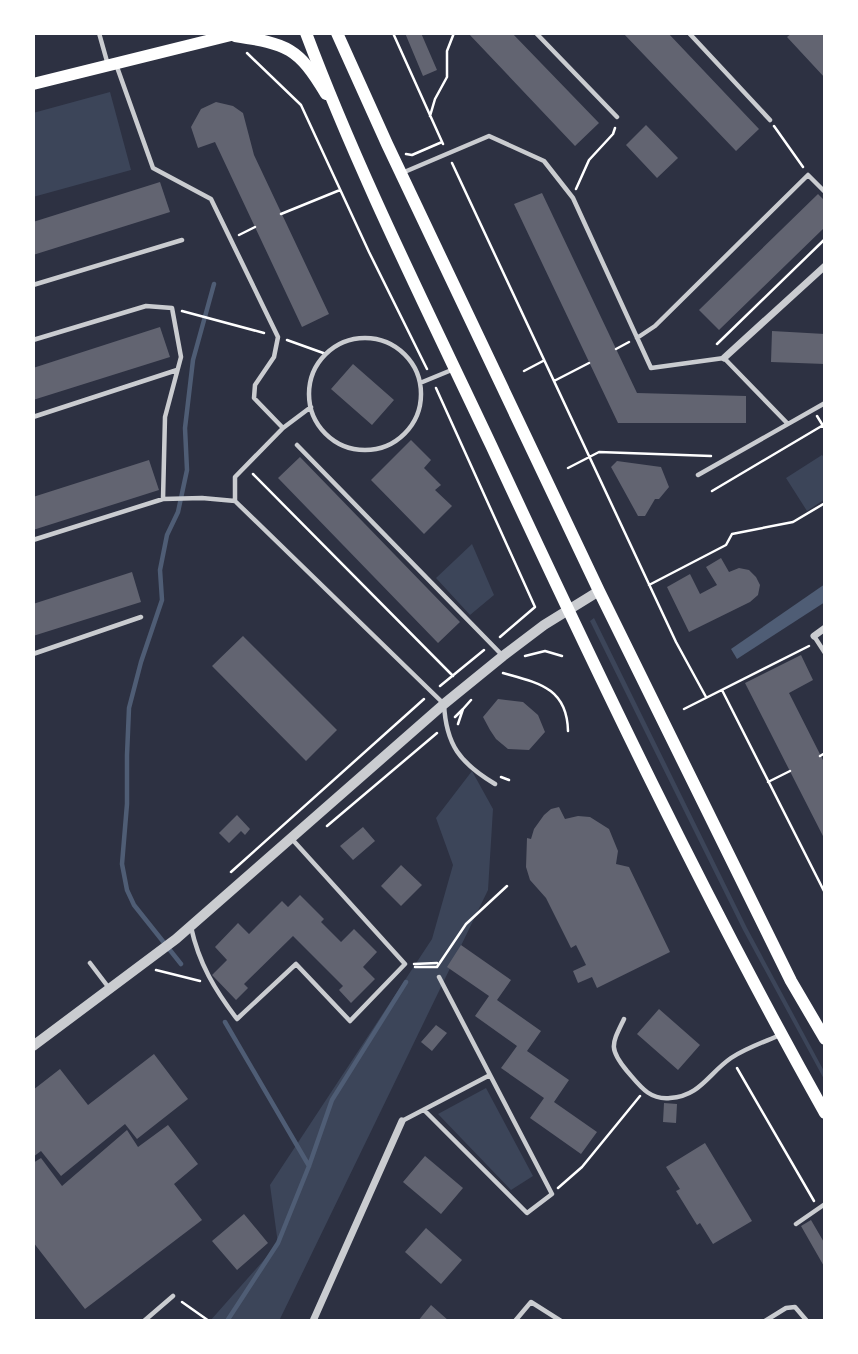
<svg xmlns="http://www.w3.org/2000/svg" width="858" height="1354" viewBox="0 0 858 1354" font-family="'DM Sans',sans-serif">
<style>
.green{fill:#3c4559}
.water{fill:#4f5d75}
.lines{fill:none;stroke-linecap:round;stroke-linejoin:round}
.stream{stroke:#4f5d75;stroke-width:4.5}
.building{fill:#626471}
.path{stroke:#fff;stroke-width:2.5}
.service{stroke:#caccd0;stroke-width:4.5}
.minor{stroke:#caccd0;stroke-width:7}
.tertiary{stroke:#caccd0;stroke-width:10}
.secondary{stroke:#fff;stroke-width:12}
.primary{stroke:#fff;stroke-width:12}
</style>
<rect width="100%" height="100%" fill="#2d3142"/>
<path class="green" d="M110,92L131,170L33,197V113Z
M822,455L825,459V499L807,511L786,478Z
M472,544L494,595L470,615L436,578Z
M594,618L747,928L825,1073V1081L743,930L590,621Z
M472,771L493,809L488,890L279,1321H210L278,1244L270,1185L432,939L453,865L436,818Z
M486,1088L533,1176L511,1190L438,1114Z"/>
<path class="water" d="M825,584V602L737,659L731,649Z"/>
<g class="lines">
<path class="stream" d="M181,964L134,905L127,890L122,864L127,804V755L129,708L141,662L162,600L160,570L167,535L178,512L187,470L185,428L193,360L214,284
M225,1022L309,1166
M227,1321L278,1243L309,1166L332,1100L406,982"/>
</g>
<path class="building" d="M405,33H421L437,70L423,76Z
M468,33H512L599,123L575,146Z
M623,33H668L759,129L736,151Z
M792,33H825V78L787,37Z
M216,102L233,106L243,113L254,155L329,314L302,327L215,142L198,148L191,127L201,109Z
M646,125L678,158L657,178L626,145Z
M160,182L170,212L33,255V222Z
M542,193L637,393L746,396V423H618L514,204Z
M818,194L825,201V227L719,330L699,310Z
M160,327L170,357L33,400V368Z
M772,331L825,334V364L771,362Z
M353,364L394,400L372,425L331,389Z
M411,440L431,460L424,468L441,485L435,490L452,506L424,534L371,480Z
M300,457L460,622L438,643L278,478Z
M149,460L159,490L33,530V497Z
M617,461L661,467L669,487L659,499H655L645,516H638L611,467Z
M721,558L729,572L739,568L749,570L756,577L760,585L758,595L750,602L689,632L667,587L690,574L700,594L717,585L706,567Z
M132,572L141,602L33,636V604Z
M243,636L337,730L306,761L212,666Z
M801,655L813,680L789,693L825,764V840L745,683Z
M498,699L523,702L538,715L545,732L529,750L508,749L496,739L490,730L483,717Z
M559,807L565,819L578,816L590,817L609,829L618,851L616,864L629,867L670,952L597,988L592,977L578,983L573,971L586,965L576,945L571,948L546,898L530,880L526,867L527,838L531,839L534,829L544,815L551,809Z
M237,815L250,829L245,835L241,831L229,843L219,833Z
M363,827L375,841L353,860L340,846Z
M401,865L422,885L401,906L381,886Z
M300,895L324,919L321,922L341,942L354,929L377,952L363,967L375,979L351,1003L339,990L343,986L293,936L244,984L248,988L236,1000L212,975L227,960L215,947L238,923L249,934L282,901L288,907Z
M461,945L511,980L497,1000L541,1031L527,1051L569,1080L554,1102L597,1132L581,1154L530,1118L544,1098L501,1068L517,1046L475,1016L489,996L447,967Z
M659,1009L700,1045L678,1070L637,1034Z
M436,1025L447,1033L432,1051L421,1042Z
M154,1054L188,1099L137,1139L125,1124L61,1176L41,1151L33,1157V1090L60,1069L88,1105Z
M664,1103L677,1104L676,1123L663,1122Z
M168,1125L198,1164L174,1184L202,1220L85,1309L33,1242V1163L41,1158L62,1186L127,1130L138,1147Z
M705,1143L752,1221L713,1244L700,1223L697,1225L676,1191L680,1189L666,1167Z
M425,1156L463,1188L441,1214L403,1182Z
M244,1214L268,1243L237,1270L212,1241Z
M811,1220L825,1244V1268L801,1226Z
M426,1228L462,1260L441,1284L405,1252Z
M431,1305L449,1321H418Z"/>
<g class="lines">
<path class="path" d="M393,33L443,144
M247,53L301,105L369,252L427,369
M430,116L435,99L447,77V51L454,33
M774,126L803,167
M406,154L412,155L442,142
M452,163L676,642L706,697
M576,189L589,160L613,134L615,128
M281,214L340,190
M239,235L255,227
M182,311L264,333
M287,340L326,354
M717,344L825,239
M616,349L629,342
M524,371L543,361
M554,381L589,363
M436,388L535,607L500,637
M817,416L825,429
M568,468L599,452L711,456
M253,474L453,676
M712,491L825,424
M649,585L726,545L732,534L793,522L825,503
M525,656L545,651L562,656
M503,673C539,683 567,688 568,731
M440,686L484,650
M722,690L825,893
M684,709L809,646
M455,717L463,709
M458,724L463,709L471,700
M820,756L825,753
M501,777L509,780
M768,782L790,771
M327,826L437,733
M231,872L424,699
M414,964L437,963
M415,967H436
M437,967L466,924L507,886
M156,970L200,981
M737,1068L814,1201
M558,1188L582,1167L640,1096
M182,1302L209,1321"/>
<path class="service" d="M99,33L108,65
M536,33L617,117
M689,33L770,120
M117,67L153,168L211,199L278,337L274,357L255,385L254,398L283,428L311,407
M402,173L489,136L544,161L573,198L651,368L724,358L788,424
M33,285L182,240
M637,338L655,326L808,175L825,192
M309 394a56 56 0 1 1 112 0a56 56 0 1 1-112 0Z
M33,340L146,306L172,308L181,357L165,417L163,499
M420,383L454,369
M33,417L177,370
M297,445L502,655
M698,475L825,403
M235,501V477L283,428
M33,540L163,499L202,498L235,501L444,704C446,745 460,763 495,784
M814,636L825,653
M33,654L141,617
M191,927C199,964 215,990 237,1019L296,964L350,1021L405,964L291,838
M90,963L109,988
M624,1019C612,1044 608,1048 627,1071C640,1086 649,1100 670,1098C700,1096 708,1074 731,1058C746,1048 764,1042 780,1035
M424,1110L527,1213L552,1194L439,977
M402,1121L490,1075
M796,1224L825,1204
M144,1321L173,1296
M515,1321L531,1302L561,1321
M765,1321L786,1308L795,1307L807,1321"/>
<path class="minor" d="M724,358L825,266
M814,636L825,628
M313,1321L402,1121"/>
<path class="tertiary" d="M33,1046L176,939L444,704L503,656L544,625L599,591"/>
<path class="secondary" d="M235,36C287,44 298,47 326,94
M33,84L239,33"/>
<path class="primary" d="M306,33C359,174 427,309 491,445C596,671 703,896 825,1113
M337,33L387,144L599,591L791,981L825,1039"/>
</g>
<rect width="858" height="1354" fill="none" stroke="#ffffff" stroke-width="70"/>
</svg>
